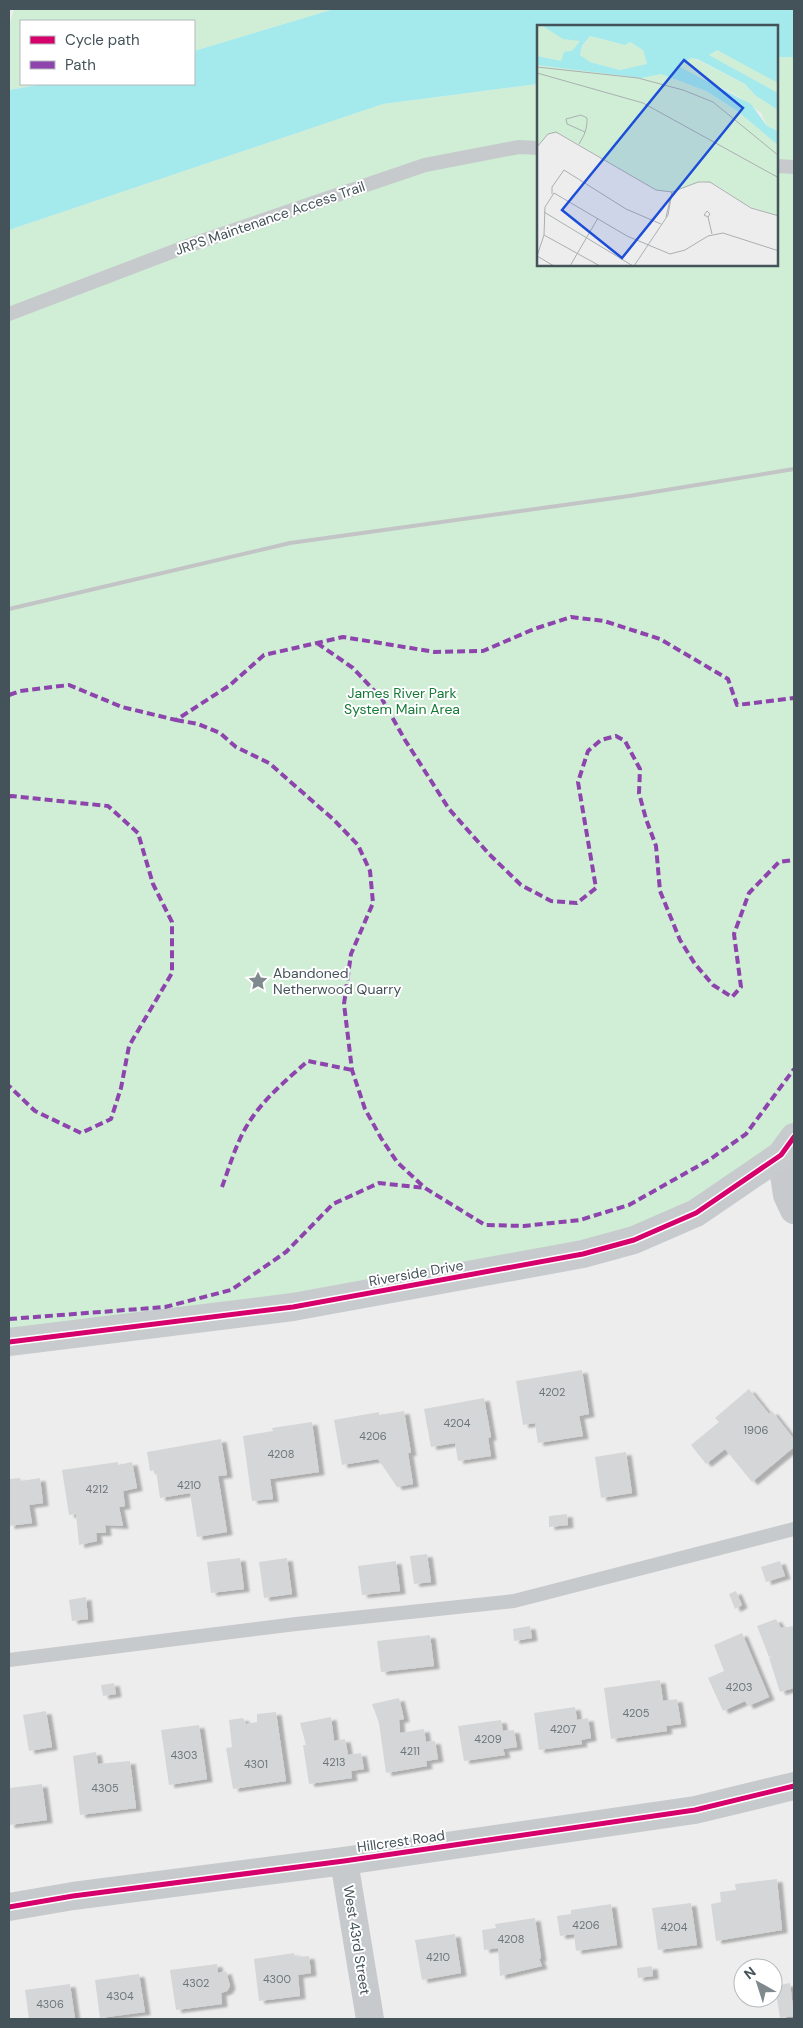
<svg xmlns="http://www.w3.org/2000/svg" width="803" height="2028" viewBox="0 0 803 2028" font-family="'DM Sans',sans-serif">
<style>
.green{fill:#d0eed6}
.water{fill:#a4e9ec}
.building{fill:#d5d6d7;filter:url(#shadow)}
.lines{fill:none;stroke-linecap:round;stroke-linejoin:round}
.lane{stroke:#c7cacc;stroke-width:14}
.street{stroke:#c7cacc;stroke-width:28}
.secondary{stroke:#c7cbce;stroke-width:28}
.rail{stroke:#c2c4c6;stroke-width:4}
.quiet{stroke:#8e44ad;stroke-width:4;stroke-dasharray:8 4;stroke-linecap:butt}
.cycleway-casing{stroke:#fff;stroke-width:8}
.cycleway{stroke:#d6006c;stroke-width:5}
.labels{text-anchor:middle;stroke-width:4;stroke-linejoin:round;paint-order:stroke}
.number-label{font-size:11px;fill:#6a757a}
.street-label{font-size:14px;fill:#445359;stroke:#fff}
.park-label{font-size:14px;fill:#157a37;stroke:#fff}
.poi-label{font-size:14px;fill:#445359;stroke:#fff;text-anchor:start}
.inset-road{fill:none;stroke:#aaafb2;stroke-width:1}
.view{fill:#1d4ed8;fill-opacity:0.15;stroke:#1d4ed8;stroke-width:2.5}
.inset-edge{fill:none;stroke:#445359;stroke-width:2.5}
</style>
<defs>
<filter id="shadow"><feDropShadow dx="5.5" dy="3" stdDeviation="1" flood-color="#0004"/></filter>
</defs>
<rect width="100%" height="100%" fill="#eeeded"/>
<path class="green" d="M14,9H334L194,51V21H21V84H44L9,90V26Z
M777,57H794V1137L634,1240L9,1342V230L383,104L538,84V265H777Z"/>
<path class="water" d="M334,9H794V57H777V26H538V84L383,104L9,230V90L44,84H194V51Z"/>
<path class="building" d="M582,1370L589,1414L579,1416L583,1436L538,1443L535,1423L523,1425L516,1381Z
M749,1389L769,1414L772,1411L794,1439V1447L752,1482L725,1449L706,1464L691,1445L719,1422L715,1418Z
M484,1398L491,1437L488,1438L491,1456L458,1461L455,1443L431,1447L424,1409Z
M404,1411L411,1453H408L413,1484L397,1487L378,1459L342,1465L334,1420L379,1412V1415Z
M312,1422L319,1472L270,1479L273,1499L252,1501L243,1436L273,1431L272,1428Z
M221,1439L227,1475L218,1476L227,1532L197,1537L190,1493L160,1498L156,1470L150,1471L147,1452Z
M626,1452L632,1493L601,1498L595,1457Z
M118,1462V1465L132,1462L137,1488L123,1491L125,1506L119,1507L123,1526L105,1525L106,1533H96L97,1541L79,1545L76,1514L69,1515L62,1470Z
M20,1478L21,1481L40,1478L43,1503L29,1505L32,1523L9,1526V1479Z
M567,1514L568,1525L549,1527V1516Z
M427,1554L431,1582L414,1584L410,1556Z
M240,1558L244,1589L211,1593L207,1562Z
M287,1558L292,1594L264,1598L259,1562Z
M396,1561L400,1591L362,1595L358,1566Z
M780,1561L785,1576L766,1582L761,1567Z
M736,1591L742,1605L735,1609L729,1594Z
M86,1597L88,1619L72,1621L69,1600Z
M776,1619L781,1628L794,1626V1688L780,1692L769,1658L775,1656L769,1657L757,1626Z
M530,1626L532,1638L514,1641L513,1629Z
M742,1633L769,1697L748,1706L745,1701L723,1711L708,1678L724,1671L714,1645Z
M430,1635L434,1666L381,1672L377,1641Z
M660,1680L663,1701L677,1699L681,1724L666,1726L667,1731L611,1739L604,1688Z
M114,1683L116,1694L103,1696L101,1685Z
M399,1698L404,1719L399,1720L400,1733L424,1729L426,1742L435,1741L438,1759L426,1761L427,1766L386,1773L379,1723L372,1704Z
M575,1707L577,1720L588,1718L591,1738L581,1740L582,1744L539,1750L534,1713Z
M46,1711L52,1747L29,1751L23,1715Z
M276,1712L286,1781L233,1789L226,1748L232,1747L229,1720L243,1718L246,1724L257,1722V1714Z
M331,1717L334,1741L345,1739L348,1755L361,1753L364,1769L351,1771L352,1778L309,1784L303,1745H306L300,1723Z
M501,1720L503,1731L514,1730L517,1747L503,1749L505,1755L464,1761L458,1726Z
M199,1725L207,1779L169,1785L161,1730Z
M96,1752L98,1764L130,1761L136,1808L80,1815L73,1756Z
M42,1784L47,1820L9,1825V1788Z
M777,1879L782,1930L716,1941L711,1904L721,1902L720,1892L736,1890L735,1884Z
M691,1903L697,1945L658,1950L652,1908Z
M611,1904L617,1945L576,1951L574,1934L560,1936L557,1916L571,1914V1910Z
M535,1918L541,1958L539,1959L542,1966L500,1976L498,1948L484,1950L482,1930L496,1928L495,1924Z
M455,1934L461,1973L422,1980L415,1940Z
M294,1953L295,1957L309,1956L311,1973L298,1975L300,1996L259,2001L254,1959Z
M217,1964L218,1973L226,1971L230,1986L227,1991L221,1993L222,2004L176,2010L170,1970Z
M652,1966L653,1976L638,1978L637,1968Z
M139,1974L145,2012L100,2018L95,1980Z
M790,1983L794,2016L780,2018L775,1986Z
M70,1984L75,2019H29L25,1990Z"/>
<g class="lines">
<path class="lane" d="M777,166L794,167
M9,314L190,245L425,165L519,147L538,148
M9,1660L296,1624L514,1601L794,1529"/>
<path class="street" d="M781,1155L787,1195L794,1210
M344,1861L370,2019
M9,1907L73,1896L344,1861L695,1810L794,1786"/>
<path class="secondary" d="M9,1342L293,1307L583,1254L634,1240L696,1213L781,1155L794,1137"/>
<path class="rail" d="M9,609L290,543L629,496L794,469"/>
<path class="quiet" d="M317,643L353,668L382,699L405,740L449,809L489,854L521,885L551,901L577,903L596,888L578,782L588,751L601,740L616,736L625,741L640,769L639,793L646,819L656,846L660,891L680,940L695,964L713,985L732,997L741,987L734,934L749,893L779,862L794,860
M9,695L20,691L69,685L122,707L176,720L230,685L264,655L343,637L435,652L483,651L534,629L571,617L604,621L660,639L728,679L737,705L794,698
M176,720L198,724L220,733L236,747L269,763L334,820L358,845L370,871L373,903L351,954L344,1004L352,1070L365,1109L381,1138L397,1162L425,1188L485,1225L524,1226L580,1220L629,1205L709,1160L746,1134L794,1069
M9,797L11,796L108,806L138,833L153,884L172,922V973L129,1046L121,1088L111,1119L81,1133L35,1111L9,1086
M222,1187C229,1168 235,1147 245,1129C260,1102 285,1081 308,1061L352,1070
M9,1319L165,1307L231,1290L286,1252L333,1204L379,1183L425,1188"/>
<defs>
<path id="cycleway" d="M9,1342L293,1307L583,1254L634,1240L696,1213L781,1155L794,1137
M9,1907L73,1896L344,1861L695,1810L794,1786"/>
</defs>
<use href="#cycleway" class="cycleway-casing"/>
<use href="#cycleway" class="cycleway"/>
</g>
<defs>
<symbol id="sight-bare" viewBox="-9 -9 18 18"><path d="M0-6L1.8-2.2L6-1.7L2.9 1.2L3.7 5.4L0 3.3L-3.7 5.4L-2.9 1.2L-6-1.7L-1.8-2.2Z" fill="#80898d" stroke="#fff" stroke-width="2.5" paint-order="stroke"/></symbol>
</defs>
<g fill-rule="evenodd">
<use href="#sight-bare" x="244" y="967" width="28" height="28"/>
</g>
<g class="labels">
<g class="number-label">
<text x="552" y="1396">4202</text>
<text x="457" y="1427">4204</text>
<text x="756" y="1434">1906</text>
<text x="373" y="1440">4206</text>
<text x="281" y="1458">4208</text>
<text x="189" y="1489">4210</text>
<text x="97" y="1493">4212</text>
<text x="739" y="1691">4203</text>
<text x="636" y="1717">4205</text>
<text x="563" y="1733">4207</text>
<text x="488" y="1743">4209</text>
<text x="410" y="1755">4211</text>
<text x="184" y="1759">4303</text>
<text x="334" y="1766">4213</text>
<text x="256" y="1768">4301</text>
<text x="105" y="1792">4305</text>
<text x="586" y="1929">4206</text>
<text x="674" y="1931">4204</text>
<text x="511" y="1943">4208</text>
<text x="438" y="1961">4210</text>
<text x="277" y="1983">4300</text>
<text x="196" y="1987">4302</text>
<text x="120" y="2000">4304</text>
<text x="50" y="2008">4306</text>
</g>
<g class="street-label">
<text transform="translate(270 218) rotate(-19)" y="5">JRPS Maintenance Access Trail</text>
<text transform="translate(416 1273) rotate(-10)" y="5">Riverside Drive</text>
<text transform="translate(401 1841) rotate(-8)" y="5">Hillcrest Road</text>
<text transform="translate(357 1940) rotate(81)" y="5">West 43rd Street</text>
</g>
<g class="park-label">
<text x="402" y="698">James River Park<tspan x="402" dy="16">System Main Area</tspan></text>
</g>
<g class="poi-label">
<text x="273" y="978">Abandoned<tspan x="273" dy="16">Netherwood Quarry</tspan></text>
</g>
</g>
<g transform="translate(537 25)">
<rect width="241" height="241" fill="#eeeded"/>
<path d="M0,0L13,4L26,14L43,15L42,21L24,36L0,31ZM53,11L88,20L93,17L106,25L110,40L83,45L53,37L43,30L45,22ZM174,25H180L223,47L241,58V68L172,30ZM154,32L208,59L219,71L237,82L241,85V106L230,101L224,88L201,71L140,41ZM0,40L124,49L169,66L199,85L241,120V191L209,180L178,159L166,156L135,167L119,165L22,108L11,109L0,122Z" fill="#d0eed6"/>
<path d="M4,0H241V58L180,25L172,30L241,68V85L219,71L208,59L160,34L154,33L141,41L214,79L230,101L241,106V120L199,85L169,66L124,49L104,53L0,40V31L24,36L27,27L35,26L43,16L26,14ZM53,11L88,20L93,17L106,25L110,39L83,45L53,37L43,30L45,21Z" fill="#a4e9ec" fill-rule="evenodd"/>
<path class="inset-road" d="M0,42L101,53L146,65L176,77L242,131M0,48L106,78L242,153M42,119L47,110L49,104L50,98V93L44,90L29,94L30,99L48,107M0,122L11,109L19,107L119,165L135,167L161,157H173L214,183L242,191M15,169V162L27,145L89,184L124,199M7,187L96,241M129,192L135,167M171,192L173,189L170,186L167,190L171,192L175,209M7,210L63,241M17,241L0,231L7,210L8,182L17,168L90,211L133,229L148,225L171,211L186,208L242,226M33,241L61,193M97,241L131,190L135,167"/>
<path class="view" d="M147,35L206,83L85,233L25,185Z"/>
<rect width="241" height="241" class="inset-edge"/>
</g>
<rect width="803" height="2028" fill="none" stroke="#445359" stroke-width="20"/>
<rect x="20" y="20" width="175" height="65" fill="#ffffff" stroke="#b4babd"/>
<rect x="30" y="36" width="25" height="8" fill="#d6006c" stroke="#b4babd"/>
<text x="65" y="45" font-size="15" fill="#445359">Cycle path</text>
<rect x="30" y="61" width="25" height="8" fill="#8e44ad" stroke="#b4babd"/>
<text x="65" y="70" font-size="15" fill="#445359">Path</text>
<g transform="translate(758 1983) rotate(321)"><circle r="24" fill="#ffffff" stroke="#b4babd"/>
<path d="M0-4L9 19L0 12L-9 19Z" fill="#80898d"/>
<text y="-8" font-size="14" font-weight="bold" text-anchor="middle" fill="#445359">N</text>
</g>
</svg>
